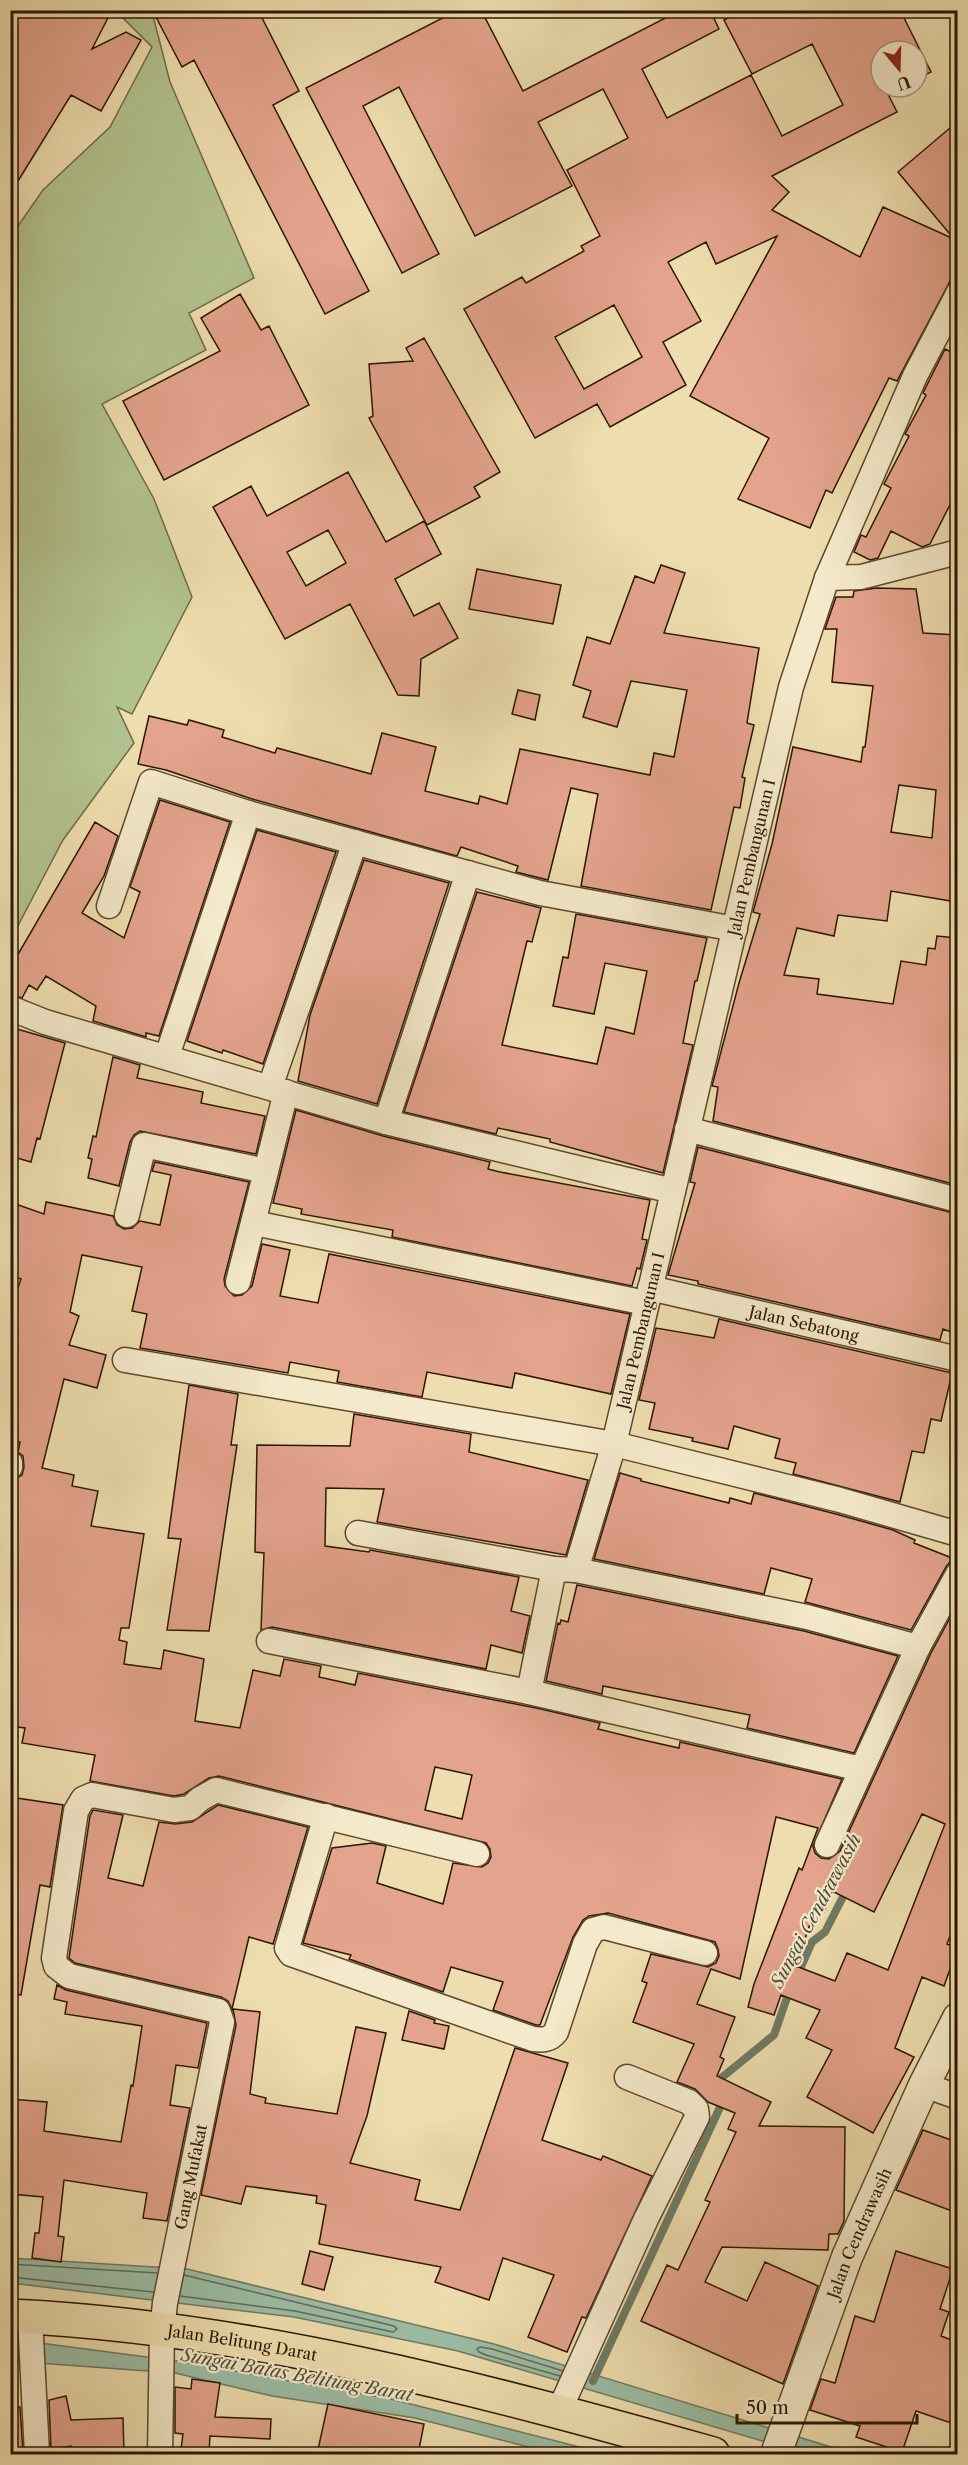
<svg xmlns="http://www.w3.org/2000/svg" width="968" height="2465" viewBox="0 0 968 2465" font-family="'Libre Caslon Text',serif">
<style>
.green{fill:#b2c28f;stroke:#6e6c48;stroke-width:1.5}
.water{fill:#9bbda5;stroke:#6e7a63;stroke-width:1.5}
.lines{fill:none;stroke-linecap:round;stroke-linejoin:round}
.shore{stroke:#636a53;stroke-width:1.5}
.stream{stroke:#6e7a63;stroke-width:8}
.building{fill:#e3a38d;stroke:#2b1601;stroke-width:1.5;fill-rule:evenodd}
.minor-casing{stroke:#5c482c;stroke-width:27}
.tertiary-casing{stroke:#5c482c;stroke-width:33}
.primary-casing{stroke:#2b1601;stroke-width:36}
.minor{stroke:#f4e9ca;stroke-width:24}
.tertiary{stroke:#f4e9ca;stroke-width:30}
.primary{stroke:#eeddae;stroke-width:33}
.labels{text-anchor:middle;stroke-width:4.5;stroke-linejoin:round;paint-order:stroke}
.street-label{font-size:16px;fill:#2b1601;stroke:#f4e9ca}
.water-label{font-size:18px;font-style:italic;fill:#52503a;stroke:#f4e9ca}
</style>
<rect width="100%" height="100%" fill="#eeddae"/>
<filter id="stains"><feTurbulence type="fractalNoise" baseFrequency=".00333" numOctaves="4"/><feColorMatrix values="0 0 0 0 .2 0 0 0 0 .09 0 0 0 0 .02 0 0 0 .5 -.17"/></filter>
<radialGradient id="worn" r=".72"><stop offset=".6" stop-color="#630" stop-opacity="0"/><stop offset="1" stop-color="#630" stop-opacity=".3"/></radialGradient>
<path class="green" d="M119,11H155L152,12L170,82L254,278L189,313L206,350L102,404L154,499L192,597L132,714L117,707L134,743L63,840L11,939L10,812L17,799L10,794L11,236L43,190L110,127L152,47L118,13Z"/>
<path class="water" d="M10,2258L187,2269L494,2344L854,2454H806L458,2351L294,2317L11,2283Z
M10,2343H40L177,2361L391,2399L607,2454H556L415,2418L272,2396L175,2373L11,2361Z"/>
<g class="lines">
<path class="shore" d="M10,2264L157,2273
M10,2277L153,2292
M180,2296L295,2311L393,2332L397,2329L394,2326L184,2275
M560,2376L486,2355L479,2352L477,2349L480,2347L492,2349L563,2371"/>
<path class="stream" d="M797,1976L812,1942L825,1932L847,1889
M721,2087L720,2079L774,2035L790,1989
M593,2381L722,2103V2099"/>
</g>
<path class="building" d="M10,10H112L92,49L126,32L141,40L101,111L71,95L10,194Z
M168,10H258L299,91L273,105L369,291L325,314L194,60L182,67L156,17Z
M458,10H481L523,91L681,10H710L719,29L642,69L667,118L751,75L782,136L843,105L812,44L752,74L724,20L743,10H900L931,72L917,79V51H881V87H901L888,94L897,112L772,176L789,192L772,210L860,257L883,207L954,239L898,172L957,122V268L897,381L889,378L832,493L826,490L810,528L738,499L769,438L690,396L777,236L716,264L706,242L668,262L701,321L663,342L686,385L610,427L597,404L535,438L464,309L522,277L526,283L584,251L581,246L600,236L567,170L628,138L603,89L538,122L572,186L475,236L399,87L363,106L439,254L402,273L306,88ZM614,305L642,357L584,389L555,337Z
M240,294L261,330L269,326L309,405L164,480L123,401L220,351L201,318Z
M424,338L500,472L474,487L480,497L427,525L369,418L373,416L369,364L413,361L406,348Z
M945,349L957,355V491L930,544L922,547L891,531L878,558L870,560L854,552L861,535L866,537L891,488L884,484L909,436L905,434L926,395L923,393Z
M348,472L386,542L424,521L441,554L395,579L414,616L439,603L458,638L421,659L419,696L398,695L350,604L285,639L213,507L251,486L267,516ZM328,530L346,563L306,586L287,552Z
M661,565L685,573L664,633L759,648L747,723L754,725L742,777L745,778L740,808L734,807L711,910L581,886L598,794L571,788L548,880L516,872L518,866L461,847L457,856L252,799L166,770L138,764L149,716L187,725L189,720L224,730L222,737L275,753L277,748L371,774L382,733L436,747L425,791L478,804L480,796L507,804L520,749L650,775L654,753L674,757L687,690L631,681L617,727L583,717L591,691L573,685L587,637L610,644L635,576L654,583Z
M477,569L561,585L553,624L469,609Z
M877,588L916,589L923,633L957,635V902L891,891L887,921L838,915L834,936L797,928L784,975L819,979L817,994L893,1004L901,961L926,965L928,948L935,949L937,936L957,938V1185L713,1121L718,1087L712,1086L739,983L760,914L753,912L772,844L793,747L861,762L863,747H865L873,686L832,682L837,629H825L836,597H853L854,591ZM899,785L936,790L932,838L891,832Z
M518,690L540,695L535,720L512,714Z
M160,800L230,822L159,1036L146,1033V1037L93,1021L96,1006L46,976L37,990L29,985L22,998L10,994V968L95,822L118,836L104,876L82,913L124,938L140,892L130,887Z
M257,830L336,852L263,1064L223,1050L222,1053L187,1041Z
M364,860L449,883L377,1104L298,1081L310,1015Z
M477,892L541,908L532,942L527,941L502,1045L597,1064L606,1027L634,1034L647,971L605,963L594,1014L553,1006L563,957L568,958L576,914L707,938L697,981H695L683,1043L693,1045L663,1173L550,1142V1139L498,1128L496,1134L404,1112Z
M17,1029L65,1043L40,1139L37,1138L31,1162L10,1156V1053Z
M113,1057L140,1065L137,1078L203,1092L201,1103L265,1116L256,1154L140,1131L134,1135L130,1142L119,1186L88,1178L92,1159L88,1158L93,1136L96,1137Z
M296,1110L383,1136L490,1162L488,1169L500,1172L650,1200L642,1239L647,1240L640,1269L637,1268L632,1286L392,1237L393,1230L301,1214L302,1209L273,1203Z
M698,1147L957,1214V1334L943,1329L940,1340L698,1284V1281L668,1275L695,1183L690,1182Z
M155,1162L249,1182L224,1279L225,1286L234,1296L242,1295L252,1286L262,1244L290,1250L280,1296L318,1303L329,1254L630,1314L611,1394L515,1373L512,1388L427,1372L422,1397L337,1382L339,1371L290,1362L288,1373L140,1348L147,1314L132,1311L142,1267L82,1255L70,1312L79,1316L69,1345L106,1355L97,1388L64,1379L42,1468L74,1475L72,1486L98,1491L91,1526L144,1534L129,1628H121L119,1640L127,1642L124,1664L161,1669L164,1650L204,1659L195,1721L240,1728L253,1670L280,1676L284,1659L321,1666L319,1677L355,1685L358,1673L541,1709L600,1723L598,1729L643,1740L679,1748L680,1742L842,1779L813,1846L815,1853L821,1858L829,1859L840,1851L931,1653L957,1605V1918L947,1944L957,1948V1950L944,1986L922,1977L895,2048L914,2057L873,2133L807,2097L832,2050L806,2038L820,2010L781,1995L774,2015L748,2007L754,1984L799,1868L802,1870L818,1828L776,1817L740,1979L711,1969L697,2004L735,2017L720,2057L724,2059L717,2076L771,2102L759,2126L845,2127L844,2221L838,2234H829L828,2250L722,2247L705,2282L747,2301L765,2262L818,2286L783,2384L641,2321L667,2265L678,2270L710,2202L705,2200L736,2132L728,2129L735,2113L708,2102L695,2089L677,2082L694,2044L633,2022L647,1983L642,1981L651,1954L708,1967L716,1963L719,1956L718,1949L715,1942L608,1913L589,1916L583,1920L573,1937L540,2025H536L493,2010L503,1982L451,1967L443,1992L349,1959L351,1955L303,1943L332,1848L372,1843L386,1846L377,1883L443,1904L453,1863L482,1867L488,1863L491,1857L490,1849L486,1843L219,1776L209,1778L184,1794L174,1796L90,1781L95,1755L22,1743L25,1728L10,1726V1489L12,1481L22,1475L24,1467L23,1456L18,1452L20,1442L10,1440V1310L21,1279L10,1275V1202L44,1214L46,1202L113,1216L117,1225L124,1229L132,1228L140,1221L160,1225L171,1175L152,1171ZM435,1767L472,1775L462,1819L425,1810ZM922,1814L945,1824L888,1970L847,1953L835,1981L796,1966L815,1909L824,1912L832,1891L874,1912Z
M719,1319L952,1373L941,1421L931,1419L924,1453L912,1451L900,1502L793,1474L796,1463L775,1458L780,1439L734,1426L728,1449L692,1441L693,1438L649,1429L655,1403L639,1400L656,1328L714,1338Z
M189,1385L238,1394L231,1445H237L209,1631L167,1630L181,1539L168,1538Z
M354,1414L471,1434L469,1452L588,1480L566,1555L377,1522L384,1489L326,1488L325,1546L369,1552L370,1550L519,1577L511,1611L530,1616L522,1653L491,1645L486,1669L272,1627L261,1630L264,1553L255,1552L257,1445L350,1446Z
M620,1473L641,1479V1481L729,1503L730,1498L751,1504L754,1493L836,1514L893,1530L915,1540L914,1543L957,1560L950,1562L946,1567L911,1630L805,1602L812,1579L771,1568L764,1594L594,1559Z
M577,1585L804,1631L898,1656L854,1753L747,1728L750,1715L603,1686L602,1694L546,1681L558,1623L560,1624L561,1620L568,1622Z
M10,1797L63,1805L50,1887L40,1885L21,1995L10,1994V1867L16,1835L10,1834Z
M218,1805L308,1827L273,1944L249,1937L232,2009L228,2001L221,1997L75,1963L69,1958L90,1816L93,1810L123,1815L108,1878L143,1886L159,1822L175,1824L192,1822Z
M57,1985L66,1990L207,2023L198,2068L176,2065L170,2105L190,2108L167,2221L143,2218L147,2193L64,2180L58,2236L64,2237L61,2262L32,2258L35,2233H39L43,2197L10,2194V2099L47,2102L44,2131L121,2142L131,2085L133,2086L142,2026L65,2014L67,2002L54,1999Z
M233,2009L260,2012L250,2094L266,2098L265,2103L337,2114L356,2027L386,2033L367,2116L350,2163L420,2180L415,2200L460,2210L515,2048L568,2063L542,2140L601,2160L603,2156L652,2176L586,2318L582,2317L567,2352L528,2337L554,2275L503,2258L489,2300L435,2282L441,2267L319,2244L326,2205L316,2203L317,2196L246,2186L241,2204L201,2195L236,2025Z
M409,2011L435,2020L434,2023L449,2026L444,2049L402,2040Z
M923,2130L957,2142V2213L896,2190Z
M310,2251L333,2257L324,2290L302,2284Z
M896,2251L953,2269L940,2309L949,2312L941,2336L957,2342V2425L916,2411L902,2452L856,2437L860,2426L810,2410L821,2379L835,2383L855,2316L874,2322Z
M192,2379L220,2383L215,2417L271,2419L270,2439L210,2436L209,2452L181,2449L183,2434L175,2433V2387L191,2389Z
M66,2396L71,2420L123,2418L124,2454H71V2446L51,2449L49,2400Z
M328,2404L424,2424L418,2454H317Z
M20,2407L23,2452H10V2409Z"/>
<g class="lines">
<defs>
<g id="minor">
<path d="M827,578L861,577L958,552"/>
<path d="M109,906L151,782L248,813L540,893L735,929"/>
<path d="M10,1008L45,1022L386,1122L673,1191"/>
<path d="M167,1056L248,813"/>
<path d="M270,1087L355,842"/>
<path d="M386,1122L468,873"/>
<path d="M687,1129L958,1200"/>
<path d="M127,1215L144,1145L266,1171"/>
<path d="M254,1223L646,1303"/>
<path d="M238,1282L286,1092"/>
<path id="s1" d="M650,1288L958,1359"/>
<path d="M125,1360L614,1444L840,1500L958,1534"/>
<path d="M10,1463V1467"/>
<path d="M358,1533L554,1569L576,1570L807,1617L918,1647"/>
<path d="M554,1569L529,1692L861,1769"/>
<path id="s2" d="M576,1570L614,1444L791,687L827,578L915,376L958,294"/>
<path d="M269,1641L529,1692"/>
<path d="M326,1816L287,1948L291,1954L533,2039C543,2040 550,2040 556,2032L585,1944L593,1930L604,1927L705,1953"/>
<path d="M827,1845L918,1647L958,1574"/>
<path d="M924,2085L958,2097"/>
<path d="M30,2317L37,2454"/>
<path d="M559,2411L646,2219L697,2117L696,2109L689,2102L627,2077"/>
<path id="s3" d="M160,2454L162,2331L165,2303L222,2022L218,2011L69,1976L56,1966L54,1958L76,1811L83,1799L92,1795L174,1810L190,1808L200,1799L216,1790L477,1854"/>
</g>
<g id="tertiary">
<path id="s4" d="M776,2454L847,2257L924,2085L958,2018"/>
</g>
<g id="primary">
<path id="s5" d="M10,2316C250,2327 484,2390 713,2454"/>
</g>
</defs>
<use href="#minor" class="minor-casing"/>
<use href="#tertiary" class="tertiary-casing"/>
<use href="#primary" class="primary-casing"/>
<use href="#minor" class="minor"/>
<use href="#tertiary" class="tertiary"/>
<use href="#primary" class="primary"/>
</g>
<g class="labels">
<g class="street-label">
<text dy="6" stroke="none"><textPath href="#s2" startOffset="734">Jalan Pembangunan I</textPath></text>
<text dy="6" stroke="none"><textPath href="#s1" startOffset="158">Jalan Sebatong</textPath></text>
<text dy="6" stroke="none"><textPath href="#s2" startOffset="248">Jalan Pembangunan I</textPath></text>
<text dy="6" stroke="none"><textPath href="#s3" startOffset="280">Gang Mufakat</textPath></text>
<text dy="6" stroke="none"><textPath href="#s4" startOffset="236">Jalan Cendrawasih</textPath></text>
<text dy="6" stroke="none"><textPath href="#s5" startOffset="234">Jalan Belitung Darat</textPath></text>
</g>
<g class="water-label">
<text transform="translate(816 1911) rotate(-62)" y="6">Sungai Cendrawasih</text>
<text transform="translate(297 2375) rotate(10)" y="6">Sungai Batas Belitung Barat</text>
</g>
</g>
<rect width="968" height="2465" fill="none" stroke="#eeddae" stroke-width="36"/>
<rect x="12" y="12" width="944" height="2441" fill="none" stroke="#2b1601" stroke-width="3"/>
<rect x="18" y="18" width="932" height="2429" fill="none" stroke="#2b1601" stroke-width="1.5"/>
<g transform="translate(899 69) rotate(161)"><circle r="28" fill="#f4e9ca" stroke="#a4957a" stroke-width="1.5"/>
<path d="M0-4.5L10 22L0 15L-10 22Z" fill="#8f2418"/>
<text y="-9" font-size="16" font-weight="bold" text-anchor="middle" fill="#2b1601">U</text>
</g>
<path d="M737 2414v9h180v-9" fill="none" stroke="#2b1601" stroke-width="3"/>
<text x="746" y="2414" font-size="18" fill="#2b1601" stroke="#f4e9ca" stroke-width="4.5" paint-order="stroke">50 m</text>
<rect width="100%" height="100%" filter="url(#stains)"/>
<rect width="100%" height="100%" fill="url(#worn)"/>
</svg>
